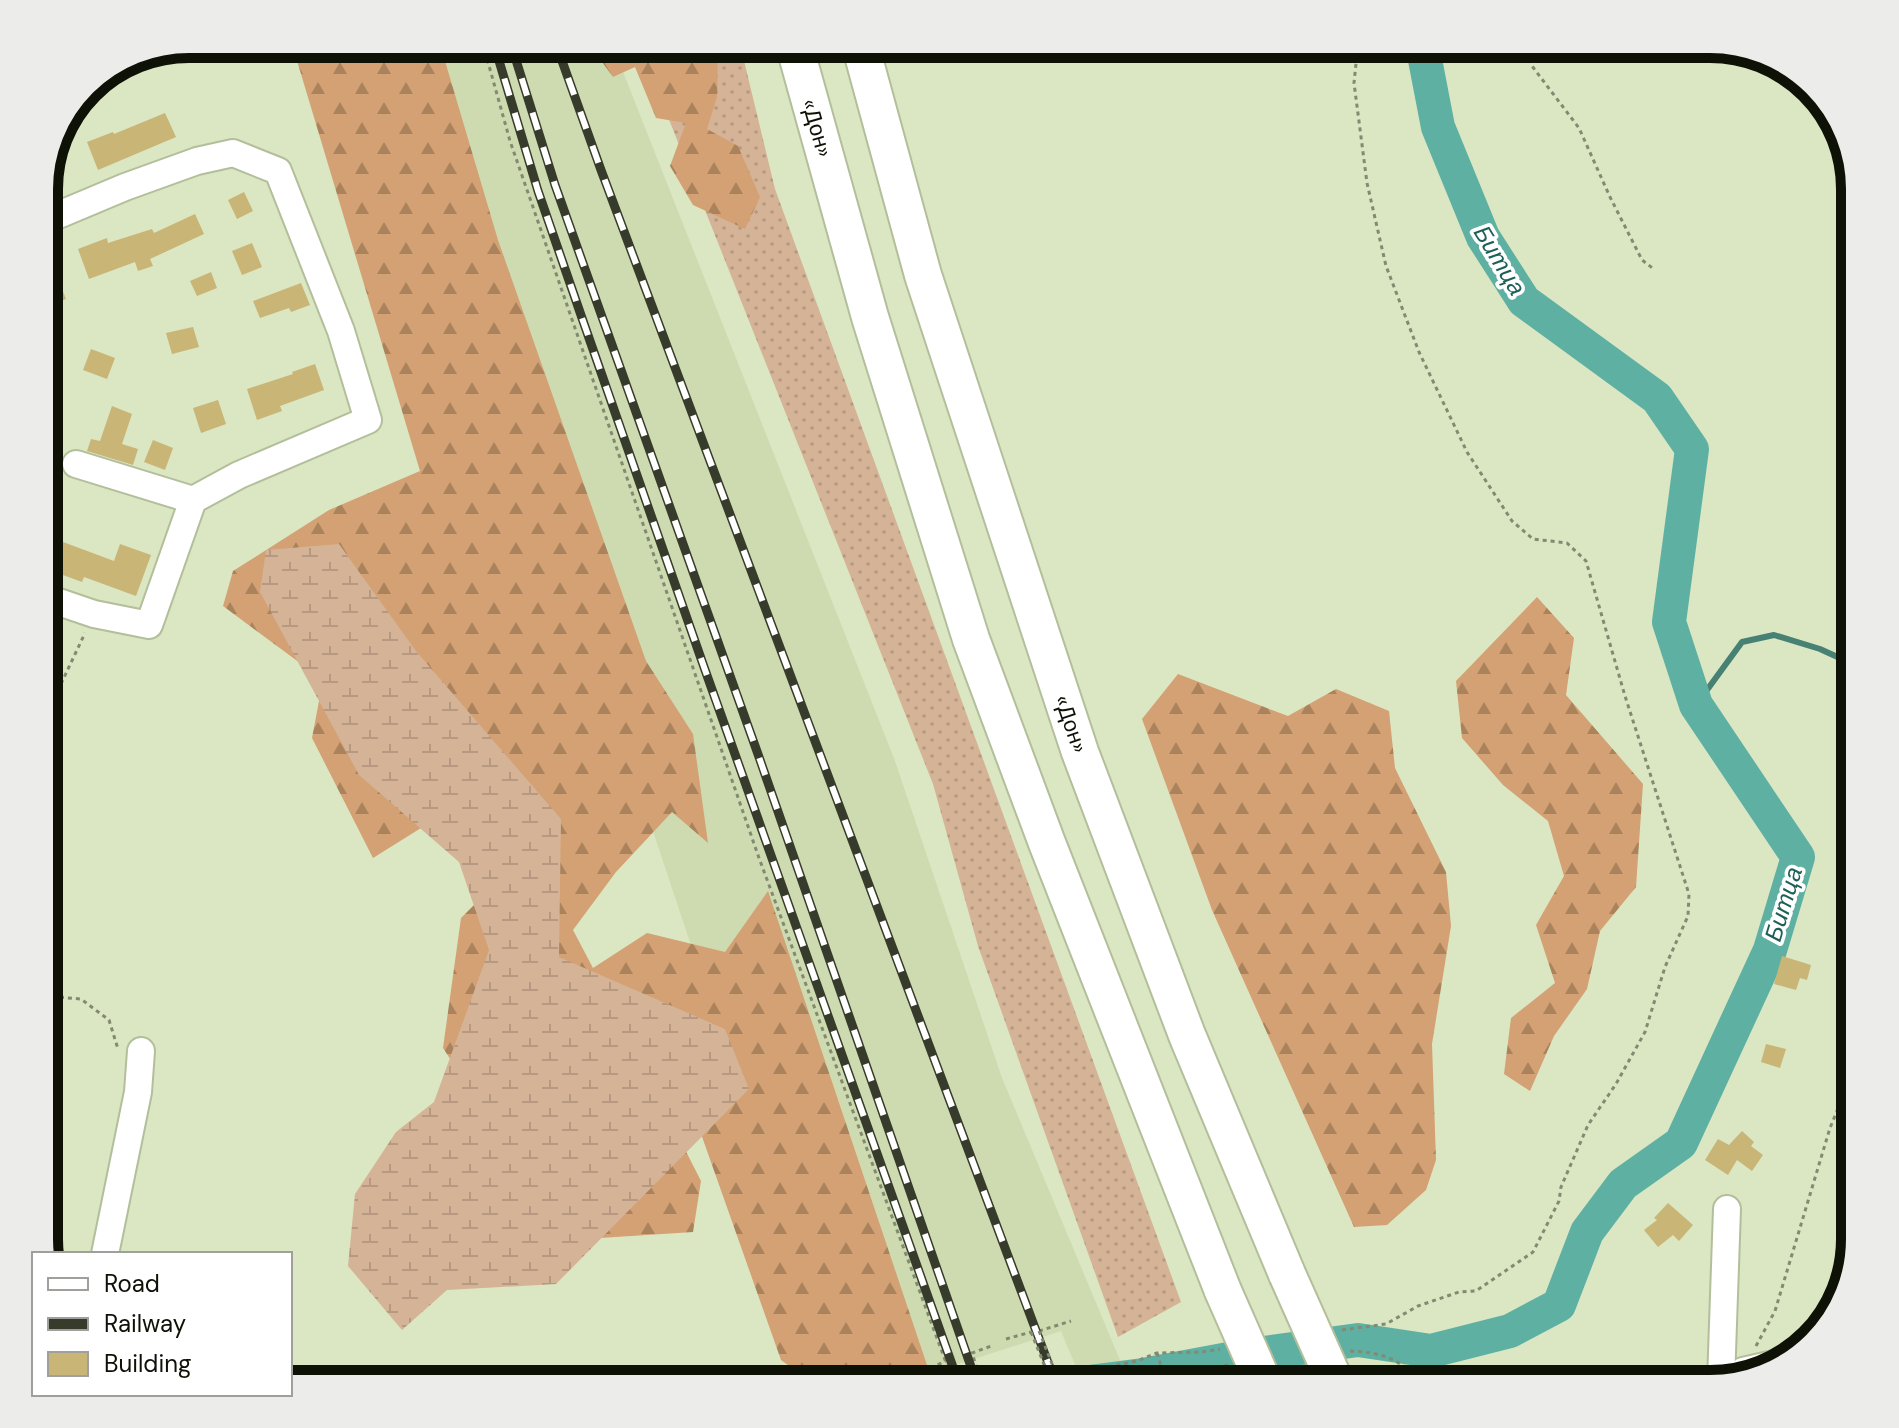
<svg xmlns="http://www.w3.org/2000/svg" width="1899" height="1428" font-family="'DM Sans',sans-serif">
<defs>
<pattern id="grass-dots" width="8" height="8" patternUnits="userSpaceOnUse" patternTransform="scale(2)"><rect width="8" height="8" fill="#d5b396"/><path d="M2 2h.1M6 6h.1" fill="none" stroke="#b69980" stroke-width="1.8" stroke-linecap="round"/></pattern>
<pattern id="forest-firs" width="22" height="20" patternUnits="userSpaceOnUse" patternTransform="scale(2)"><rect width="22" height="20" fill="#d3a173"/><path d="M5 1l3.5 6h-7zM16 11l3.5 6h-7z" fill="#aa825c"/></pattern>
<pattern id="wetland-marsh" width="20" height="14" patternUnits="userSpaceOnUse" patternTransform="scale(2)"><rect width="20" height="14" fill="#d5b396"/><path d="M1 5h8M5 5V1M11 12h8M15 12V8" fill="none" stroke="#b69980"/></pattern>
</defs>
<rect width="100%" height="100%" fill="#dbe6c3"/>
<polygon fill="#cedbb0" points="389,44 612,44 895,761 1002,1078 1130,1384 1083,1384 1061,1331 937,1371 940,1384 837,1384 451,224"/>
<polygon fill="url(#grass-dots)" points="639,44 740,44 775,189 1181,1302 1118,1337 978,946 933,784"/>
<g fill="url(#forest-firs)">
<polygon points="292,44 440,44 498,240 646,661 693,734 708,843 672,812 616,872 573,930 593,968 647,933 725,952 768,891 931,1377 921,1384 814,1384 781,1360 671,1049 671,1122 701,1181 693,1232 569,1240 443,1048 461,918 496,883 429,823 373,858 312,738 323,680 223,606 233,571 329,510 420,471"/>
<polygon points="595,44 716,44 718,53 717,97 707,129 738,146 760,197 745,229 693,205 670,166 686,123 656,118 635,67 613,77 597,55"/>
<polygon points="1537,597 1574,638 1566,695 1643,784 1636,887 1600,931 1587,989 1554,1036 1530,1091 1504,1074 1511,1018 1555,983 1536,925 1564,876 1548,821 1503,785 1462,738 1456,681"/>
<polygon points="1178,674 1288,716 1336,689 1389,711 1395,768 1446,872 1451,926 1432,1044 1436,1160 1426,1190 1387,1225 1354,1227 1212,910 1142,719"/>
</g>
<polygon fill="url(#wetland-marsh)" points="339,544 416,651 561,819 559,957 725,1029 749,1089 556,1284 447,1290 402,1330 348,1266 355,1194 396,1132 434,1102 489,950 459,862 359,775 260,592 266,550"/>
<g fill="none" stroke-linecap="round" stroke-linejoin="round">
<polyline stroke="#468173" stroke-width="6" points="1696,705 1742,642 1774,635 1820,649 1855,665"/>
<polyline stroke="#5eb1a2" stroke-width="34" points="1089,1382 1143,1375 1250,1355 1358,1340 1431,1351 1510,1331 1559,1305 1587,1232 1623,1184 1681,1143 1770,950 1798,857 1696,705 1669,622 1692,449 1657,398 1524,301 1483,237 1438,127 1422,44"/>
</g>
<g fill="#c9b576">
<polygon points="165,113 176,137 98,170 87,142 113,132 114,134"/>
<polygon points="244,192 253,211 237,219 228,200"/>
<polygon points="195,214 204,234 150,259 153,266 138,271 135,262 89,279 78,249 107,238 108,243 152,229 154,233"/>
<polygon points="252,243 262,267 242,275 232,251"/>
<polygon points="44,245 66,299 44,307"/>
<polygon points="211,272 217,288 197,296 190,281"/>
<polygon points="301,283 310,305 291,312 289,308 260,318 253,301"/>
<polygon points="193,327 199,347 172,354 166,333"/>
<polygon points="91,349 115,358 107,379 83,370"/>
<polygon points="315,364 324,390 280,406 282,411 257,420 247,389 293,374 292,372"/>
<polygon points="218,400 226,424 201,433 193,408"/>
<polygon points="112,406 132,414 122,444 138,449 133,465 87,451 91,439 100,441"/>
<polygon points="153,440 173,448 165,470 144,462"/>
<polygon points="63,542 114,561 120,544 151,555 136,596 84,577 82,582 52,571"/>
<polygon points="1782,956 1811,965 1807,980 1800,978 1796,990 1774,984"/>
<polygon points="1766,1044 1786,1049 1780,1068 1761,1062"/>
<polygon points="1742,1131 1754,1142 1751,1146 1763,1155 1752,1171 1737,1160 1728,1175 1705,1160 1718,1139 1729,1145"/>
<polygon points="1668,1203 1693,1225 1679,1241 1673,1235 1658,1247 1644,1230 1657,1220 1654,1218"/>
</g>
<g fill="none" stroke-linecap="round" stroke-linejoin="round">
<defs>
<g id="minor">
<polyline points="76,464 193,500"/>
<polyline points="44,597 94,614 149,625 193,500 239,475 368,420 341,331 278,171 233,153 197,161 125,187 44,221"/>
<polyline points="105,1254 138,1092 141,1051"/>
<polyline points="1736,1378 1743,1371 1783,1362"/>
<polyline points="1721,1381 1727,1209"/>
</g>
<g id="highway">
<polyline points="794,44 870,317 971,639 1047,843 1223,1291"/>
<polyline points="860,44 923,275 1080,752 1187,1035 1287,1274"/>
</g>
</defs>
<use href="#minor" stroke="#b3be9b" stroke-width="30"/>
<use href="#highway" stroke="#b3be9b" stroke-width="40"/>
<g stroke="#828a71" stroke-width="3" stroke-dasharray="4 4" stroke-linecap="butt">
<polyline points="483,44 510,141 759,858 954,1384"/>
<polyline points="1524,44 1532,66 1579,128 1610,197 1642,260 1655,270"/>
<polyline points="44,720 85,633"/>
<polyline points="44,996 81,999 109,1020 118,1049"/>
<polyline points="1342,1330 1386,1324 1418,1306 1459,1292 1476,1291 1533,1252 1559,1201 1561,1187 1588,1125 1616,1084 1645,1032 1665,967 1688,916 1689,894 1625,696 1586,561 1567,543 1533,539 1512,521 1467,452 1419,352 1386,266 1367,183 1354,83 1358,44"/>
<polyline points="1039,1331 1071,1321"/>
<polyline points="1006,1339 1031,1332"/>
<polyline points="1756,1346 1775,1311 1830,1128 1855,1067"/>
<path d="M1350 1351C1380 1352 1403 1359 1421 1384"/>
<polyline points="1157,1353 1167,1384"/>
<polyline points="923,1371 946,1361"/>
<polyline points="1085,1372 1137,1361 1157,1353 1202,1352 1220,1349"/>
<polyline points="982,1384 972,1353 994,1345"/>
<polyline points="999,1384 1009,1378 1046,1382"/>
<polyline points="1130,1384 1195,1374 1228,1365"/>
<polyline points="1628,1384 1682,1367 1696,1368 1698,1372"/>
</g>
<use href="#minor" stroke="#fff" stroke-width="26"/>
<use href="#highway" stroke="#fff" stroke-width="36"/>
<defs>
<g id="rail">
<polyline points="494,44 538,191 582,318 704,667 959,1384"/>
<polyline points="511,44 555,185 759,757 977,1384"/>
<polyline points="556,44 601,170 1056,1384"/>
</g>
</defs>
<use href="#rail" stroke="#373b2b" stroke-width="9"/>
<use href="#rail" stroke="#fff" stroke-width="6" stroke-dasharray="18" stroke-linecap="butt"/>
<defs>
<g id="highway-bridge">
<polyline points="1287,1274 1336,1384"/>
<polyline points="1223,1291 1264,1384"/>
</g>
</defs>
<use href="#highway-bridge" stroke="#b3be9b" stroke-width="40" stroke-linecap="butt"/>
<g stroke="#828a71" stroke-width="3" stroke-dasharray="4 4" stroke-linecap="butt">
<polyline points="1039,1331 1060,1384"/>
<polyline points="1031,1332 1052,1384"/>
</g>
<use href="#highway-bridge" stroke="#fff" stroke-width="36"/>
</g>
<g text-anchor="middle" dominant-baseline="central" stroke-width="7" stroke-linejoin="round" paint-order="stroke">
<g font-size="22" fill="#0e1105" stroke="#fff">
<text transform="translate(817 128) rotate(74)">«Дон»</text>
<text transform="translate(1071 724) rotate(71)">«Дон»</text>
</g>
<g font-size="24" font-style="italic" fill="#1d6156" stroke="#fff">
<text transform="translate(1500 260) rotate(59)">Битца</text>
<text transform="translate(1783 904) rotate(-73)">Битца</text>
</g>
</g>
<path d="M0 0H1899V1428H0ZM189 58H1710A131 131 0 0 1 1841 189V1239A131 131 0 0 1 1710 1370H189A131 131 0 0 1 58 1239V189A131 131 0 0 1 189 58Z" fill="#ececeb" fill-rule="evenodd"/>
<path fill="none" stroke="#0e1105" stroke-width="10" d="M189 58H1710A131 131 0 0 1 1841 189V1239A131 131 0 0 1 1710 1370H189A131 131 0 0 1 58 1239V189A131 131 0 0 1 189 58Z"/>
<rect x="32" y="1252" width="260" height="144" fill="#ffffff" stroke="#9fa09b" stroke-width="2"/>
<rect x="48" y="1278" width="40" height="12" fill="#ffffff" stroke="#9fa09b" stroke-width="2"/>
<text x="104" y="1292" font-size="24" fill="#0e1105">Road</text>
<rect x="48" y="1318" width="40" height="12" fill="#373b2b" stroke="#9fa09b" stroke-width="2"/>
<text x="104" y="1332" font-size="24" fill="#0e1105">Railway</text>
<rect x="48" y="1352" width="40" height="24" fill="#c9b576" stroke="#9fa09b" stroke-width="2"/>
<text x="104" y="1372" font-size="24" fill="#0e1105">Building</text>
</svg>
